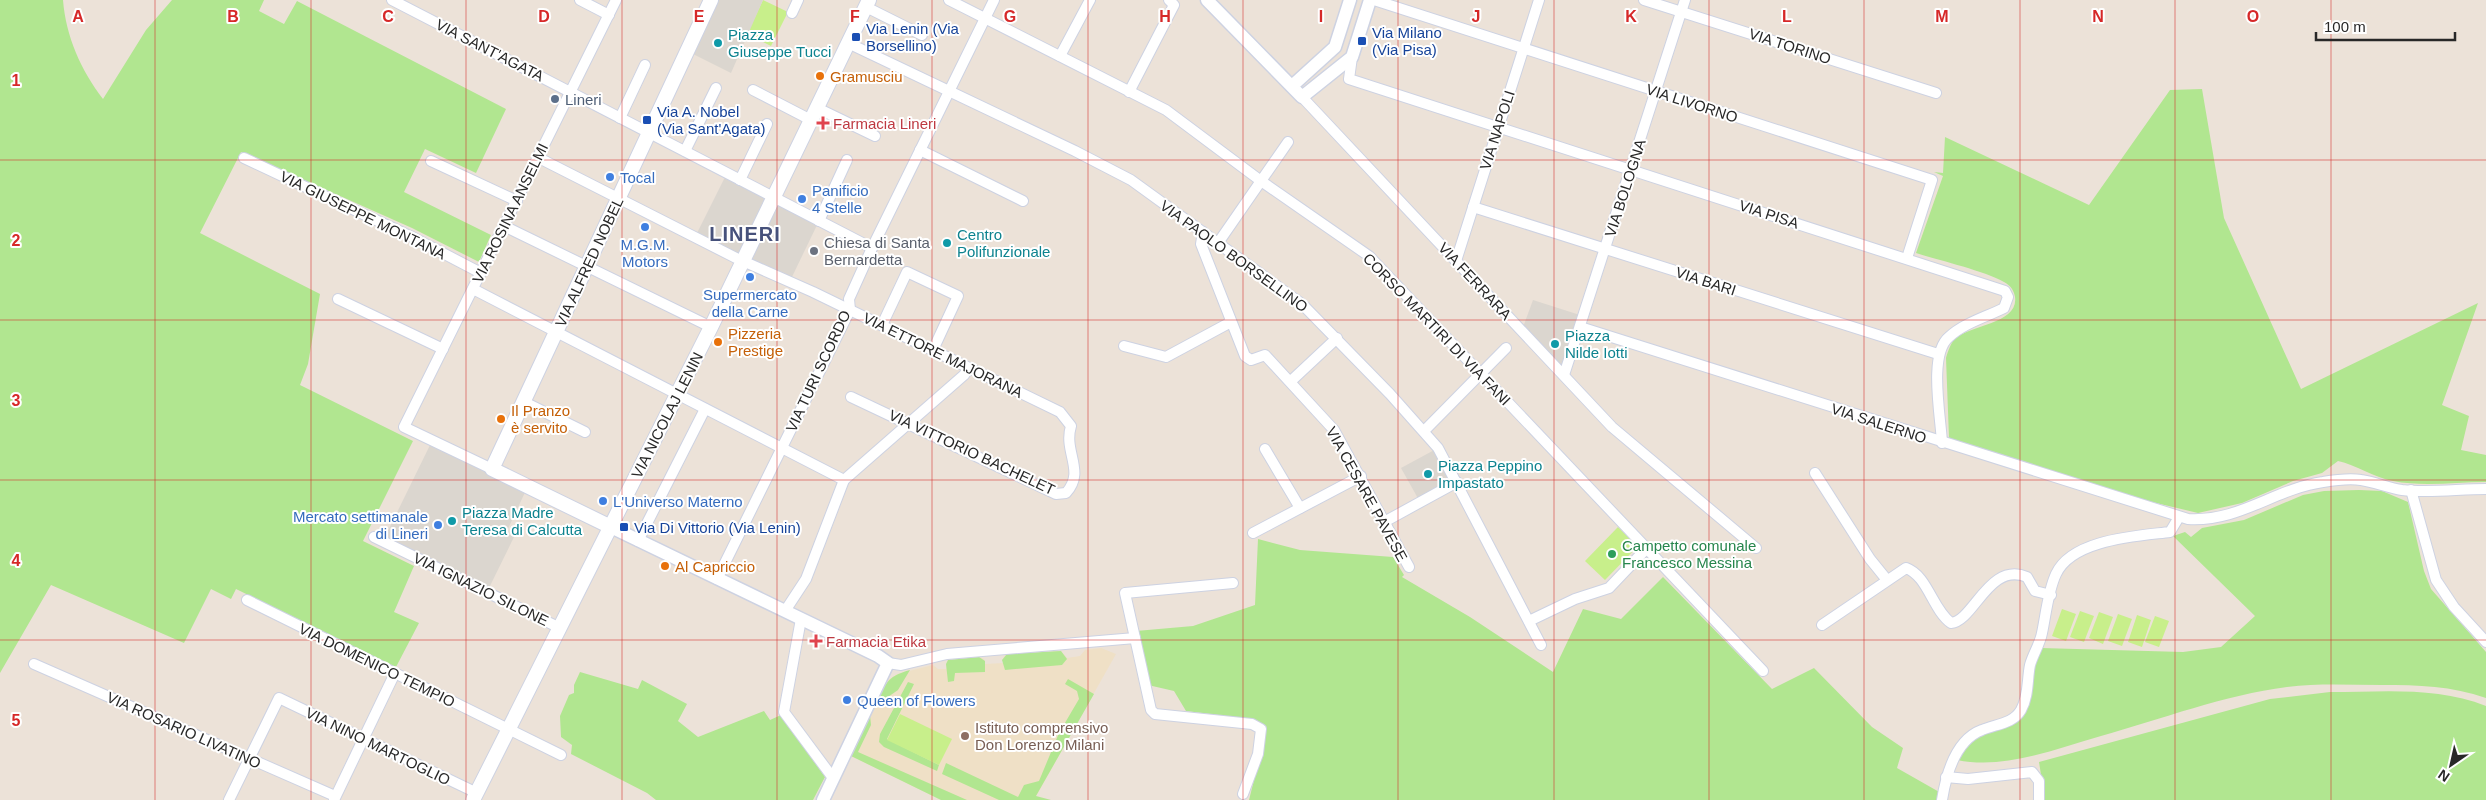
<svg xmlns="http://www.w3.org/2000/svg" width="2486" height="800" font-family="Helvetica,sans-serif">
<rect width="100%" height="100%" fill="#ece2d8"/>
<polygon fill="#efe0c6" points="1101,648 1116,654 1034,800 941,800 851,756 888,680 897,674 933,665 938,669 946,669 948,660 979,657 984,659 985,664 1003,663 1003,658 1007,654 1061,651 1067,658 1080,656 1085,650"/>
<g fill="#b1e690">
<path d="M0 0H63C66 37 81 70 103 99L146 30 172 0H264L259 11 284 24 297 1 506 109 476 173 425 149 404 192 491 235 479 262 412 228 241 152 200 233 320 294 308 364 300 385 413 441 363 541 414 566 394 612 419 623 396 667 236 589 231 599 211 589 184 643 51 585 0 673Z"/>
<path d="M2202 89 2224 218 2301 389 2478 303 2442 405 2469 416 2461 450 2486 455V482C2456 482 2423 487 2393 481 2373 477 2356 465 2338 461L2322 473 2293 481 2242 503 2198 513 2152 502 1949 438 1946 358C1948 351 1951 342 1956 338 1972 325 2019 323 2015 297 2014 290 2010 285 2004 282 1982 270 1941 261 1916 253L1943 176 1934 172 1943 173 1945 137 2089 205 2170 90Z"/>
<path d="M2359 490 2382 491 2408 502 2424 571 2431 589 2486 652V698C2452 686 2418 685 2382 685 2350 685 2318 683 2287 687 2224 695 2162 719 2101 736 2055 749 2005 770 1957 760L1977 735 2013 722 2041 648 2183 652 2221 647 2255 616 2173 536 2185 532 2191 537 2202 528 2244 520 2303 495 2324 491Z"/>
<polygon points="1258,539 1300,550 1393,557 1404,575 1402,577 1470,617 1553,672 1583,609 1621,619 1663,577 1772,689 1814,668 1872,727 1903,748 1897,768 1941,793 1938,800 1249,800 1265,736 1251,719 1186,711 1174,691 1148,685 1136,631 1193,626 1255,605"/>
<polygon points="1061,651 1067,659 1062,665 1005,670 1002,660 1007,654"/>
<polygon points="979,657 985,661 985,672 955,673 954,681 948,682 946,664 948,660"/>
<path d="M910 670 898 690 875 706C886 684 885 677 910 670Z"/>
<polygon points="580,672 638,689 642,680 687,704 678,721 698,737 764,711 770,720 781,715 825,777 813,800 656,800 647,793 571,754 572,745 561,737 560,716 569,695 574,693 574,685"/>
<polygon points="1068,679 1094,694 1036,796 1051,800 999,800 942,774 946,763 1018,797 1024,785 1039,781 1059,733 1079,699 1077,691 1065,684"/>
<polygon points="908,682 914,684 887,739 939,765 937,771 884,747 879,742 880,734"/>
<path d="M2330 692C2381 692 2437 686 2486 706V800H2045L2039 762 2270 699Z"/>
<polygon points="870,715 871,725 858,752 967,800 941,800 851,756"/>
</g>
<g fill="#c8ef8b">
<polygon points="763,0 788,12 771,46 747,34"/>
<polygon points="1618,527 1638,546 1605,580 1585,561"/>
<polygon points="2062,609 2076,614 2066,641 2052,636"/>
<polygon points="2080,611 2094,616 2084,642 2070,637"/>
<polygon points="2099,612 2113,617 2103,644 2089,638"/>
<polygon points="2118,614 2132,619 2122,646 2108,641"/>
<polygon points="2137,615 2151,620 2142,647 2128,642"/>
<polygon points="2155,616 2169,621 2159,647 2145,642"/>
<polygon points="900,714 952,739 939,765 887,740"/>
</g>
<g fill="#dbd6cf">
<polygon points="711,0 763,0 731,73 687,51"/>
<polygon points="727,173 819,221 790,281 695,237"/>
<polygon points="1533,300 1583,316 1564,375 1522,330"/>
<polygon points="432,441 528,486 506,533 514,537 487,592 383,541"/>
<polygon points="1438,448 1457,482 1420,502 1401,468"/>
</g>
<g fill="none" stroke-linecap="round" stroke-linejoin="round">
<defs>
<g id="minor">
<polyline points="392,0 872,248"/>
<polyline points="580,0 609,15"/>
<polyline points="949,0 1166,110 1261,181 1369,256 1763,671"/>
<polyline points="1374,0 1932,180 1907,258"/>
<polyline points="1644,0 1936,93"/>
<polyline points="866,7 922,35"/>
<polyline points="792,13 798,0"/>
<polyline points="848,43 1075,151 1131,180 1302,304 1390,394 1438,448 1541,645"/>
<polyline points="1060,56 1090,0"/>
<path d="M1352 57 1349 79 2005 291 2008 297 2004 308C1986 317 1964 323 1949 337 1928 354 1941 418 1942 443"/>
<polyline points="753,90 811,120"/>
<polyline points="1129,92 1174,5 1169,0"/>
<polyline points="1302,97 1612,427 1756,548"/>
<polyline points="817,108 875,136"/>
<polyline points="620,118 645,65"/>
<polyline points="920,150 1023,201"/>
<polyline points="685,151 716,88"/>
<path d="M537 157 736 258 813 292 1060 412 1071 426C1063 452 1086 471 1066 493L1056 494 851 397"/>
<polyline points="244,158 414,238 481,273"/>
<polyline points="431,161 517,201"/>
<polyline points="740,180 767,124"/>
<polyline points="1473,207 1938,354"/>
<polyline points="819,221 847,160"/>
<polyline points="504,226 711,327"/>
<polyline points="1203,232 1201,244 1245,356 1251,360 1265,355 1334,430 1409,567"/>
<polyline points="1218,243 1288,142"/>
<polyline points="1456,261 1539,0"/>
<polyline points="473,289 844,480"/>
<polyline points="338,299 443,349"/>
<polyline points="882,325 907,272 958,296 933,350"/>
<path d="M1580 327 2188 519C2240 522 2274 489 2323 482 2335 480 2349 478 2361 480 2375 482 2388 488 2402 490 2429 493 2459 489 2486 489"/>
<polyline points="1124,346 1166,357 1231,322"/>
<polyline points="1564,375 1685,0"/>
<polyline points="1291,381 1337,338"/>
<polyline points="524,402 585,432"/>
<polyline points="1424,431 1506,348"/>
<polyline points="1265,449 1300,508"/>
<polyline points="492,469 404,427 616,0"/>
<polyline points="1815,473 1870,559 1887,580"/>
<polyline points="2411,490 2436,580 2454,607 2486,642"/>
<polyline points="1384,522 1457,482"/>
<polyline points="1253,533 1361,476"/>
<polyline points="374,537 560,628"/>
<polyline points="638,541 705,409"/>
<polyline points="717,579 850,310 849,299 872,248 994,0"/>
<polyline points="247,600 561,755"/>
<polyline points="785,611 806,579 844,480 964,375 969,368"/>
<polyline points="801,619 784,712 833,778"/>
<polyline points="1529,621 1575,599 1609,588 1646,549"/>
<path d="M1822 625 1906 568C1928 576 1932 609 1951 623 1974 621 1989 561 2027 577L2035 591 2051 595"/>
<polyline points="1135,638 1125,593 1233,583"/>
<polyline points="888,663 901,665 947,654 1135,638 1151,710 1155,714 1252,724 1261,729 1258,754 1243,794"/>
<polyline points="34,664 335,796"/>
<polyline points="1946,777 1968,779 2032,772 2039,781 2039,800"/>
<polyline points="229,800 279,698 477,793"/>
<polyline points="334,800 395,673"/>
<path d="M1942 800C1946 775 1955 740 1982 730 1996 724 2013 724 2021 710 2029 696 2027 679 2030 665 2033 654 2040 644 2042 633 2046 614 2048 591 2056 574 2072 539 2138 536 2170 532L2179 517"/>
</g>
<g id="tertiary">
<polyline points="1207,0 1302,97 1352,57 1370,0"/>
<polyline points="1292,86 1335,47 1350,0"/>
<polyline points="611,527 878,656 888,663 823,800"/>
</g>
<g id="secondary">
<polyline points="611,527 492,469 711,0"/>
<polyline points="473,800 711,327 869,0"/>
</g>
</defs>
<use href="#minor" stroke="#cdd2e2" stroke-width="12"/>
<use href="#tertiary" stroke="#cdd2e2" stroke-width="15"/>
<use href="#secondary" stroke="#cdd2e2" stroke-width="16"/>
<use href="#minor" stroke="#fff" stroke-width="10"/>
<use href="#tertiary" stroke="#fff" stroke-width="12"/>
<use href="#secondary" stroke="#fff" stroke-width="14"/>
</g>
<path fill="none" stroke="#d62828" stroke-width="1" stroke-opacity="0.55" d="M155 0V800M311 0V800M466 0V800M622 0V800M777 0V800M932 0V800M1088 0V800M1243 0V800M1398 0V800M1554 0V800M1709 0V800M1864 0V800M2020 0V800M2175 0V800M2331 0V800M0 160H2486M0 320H2486M0 480H2486M0 640H2486"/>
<g fill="#1a4fb4" stroke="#fff" stroke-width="2">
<rect x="851" y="32" width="10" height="10" rx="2.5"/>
<rect x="1357" y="36" width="10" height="10" rx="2.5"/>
<rect x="642" y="115" width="10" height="10" rx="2.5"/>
<rect x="619" y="522" width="10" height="10" rx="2.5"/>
</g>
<g fill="#0f9aa8" stroke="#fff" stroke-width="2">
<circle cx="718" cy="43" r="5"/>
<circle cx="947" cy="243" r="5"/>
<circle cx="1555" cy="344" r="5"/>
<circle cx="1428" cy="474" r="5"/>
<circle cx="452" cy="521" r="5"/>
</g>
<g fill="#e8710a" stroke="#fff" stroke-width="2">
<circle cx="820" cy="76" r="5"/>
<circle cx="718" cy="342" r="5"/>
<circle cx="501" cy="419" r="5"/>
<circle cx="665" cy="566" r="5"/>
</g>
<circle fill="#5c6f8a" stroke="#fff" stroke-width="2" cx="555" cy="99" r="5"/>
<g fill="#e0444e" stroke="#fff" stroke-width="2">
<path d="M820.5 115.5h5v5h5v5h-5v5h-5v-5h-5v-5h5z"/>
<path d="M813.5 633.5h5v5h5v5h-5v5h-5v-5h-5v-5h5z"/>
</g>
<g fill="#3f7fe0" stroke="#fff" stroke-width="2">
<circle cx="610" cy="177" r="5"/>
<circle cx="802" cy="199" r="5"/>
<circle cx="645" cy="227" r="5"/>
<circle cx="750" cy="277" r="5"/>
<circle cx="603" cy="501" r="5"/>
<circle cx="438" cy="525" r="5"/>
<circle cx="847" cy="700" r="5"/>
</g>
<circle fill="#6b7280" stroke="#fff" stroke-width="2" cx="814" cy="251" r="5"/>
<circle fill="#2e9e5b" stroke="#fff" stroke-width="2" cx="1612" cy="554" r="5"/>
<circle fill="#8d6e63" stroke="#fff" stroke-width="2" cx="965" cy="736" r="5"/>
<g text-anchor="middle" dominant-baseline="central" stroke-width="4" stroke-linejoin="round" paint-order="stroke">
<g font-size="15" fill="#164399" stroke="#fff" text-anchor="start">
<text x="866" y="28">Via Lenin (Via<tspan x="866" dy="17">Borsellino)</tspan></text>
<text x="1372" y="32">Via Milano<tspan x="1372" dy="17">(Via Pisa)</tspan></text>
<text x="657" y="111">Via A. Nobel<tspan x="657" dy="17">(Via Sant'Agata)</tspan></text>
<text x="634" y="527">Via Di Vittorio (Via Lenin)</text>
</g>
<g font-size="15" fill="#0d838f" stroke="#fff" text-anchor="start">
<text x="728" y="34">Piazza<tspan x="728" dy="17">Giuseppe Tucci</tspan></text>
<text x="957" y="234">Centro<tspan x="957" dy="17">Polifunzionale</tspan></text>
<text x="1565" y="335">Piazza<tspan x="1565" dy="17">Nilde Iotti</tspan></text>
<text x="1438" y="465">Piazza Peppino<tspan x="1438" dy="17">Impastato</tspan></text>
<text x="462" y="512">Piazza Madre<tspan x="462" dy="17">Teresa di Calcutta</tspan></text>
</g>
<g font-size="15" fill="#282828" stroke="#fff">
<text transform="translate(1790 46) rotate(18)">VIA TORINO</text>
<text transform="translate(490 50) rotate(27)">VIA SANT'AGATA</text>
<text transform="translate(1692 103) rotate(18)">VIA LIVORNO</text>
<text transform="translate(1497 130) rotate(-72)">VIA NAPOLI</text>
<text transform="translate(1625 188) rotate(-72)">VIA BOLOGNA</text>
<text transform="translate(510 213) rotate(-64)">VIA ROSINA ANSELMI</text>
<text transform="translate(1769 214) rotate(18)">VIA PISA</text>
<text transform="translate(363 215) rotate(26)">VIA GIUSEPPE MONTANA</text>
<text transform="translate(1234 256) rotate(36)">VIA PAOLO BORSELLINO</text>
<text transform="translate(589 262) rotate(-65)">VIA ALFRED NOBEL</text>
<text transform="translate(1475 281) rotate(47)">VIA FERRARA</text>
<text transform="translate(1706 281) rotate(18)">VIA BARI</text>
<text transform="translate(1437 329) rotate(46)">CORSO MARTIRI DI VIA FANI</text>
<text transform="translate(943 355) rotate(26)">VIA ETTORE MAJORANA</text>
<text transform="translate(818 371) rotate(-65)">VIA TURI SCORDO</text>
<text transform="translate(667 415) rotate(-63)">VIA NICOLAJ LENIN</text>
<text transform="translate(1879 423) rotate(18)">VIA SALERNO</text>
<text transform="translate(972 452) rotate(25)">VIA VITTORIO BACHELET</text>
<text transform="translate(1367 494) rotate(61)">VIA CESARE PAVESE</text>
<text transform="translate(481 589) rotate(26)">VIA IGNAZIO SILONE</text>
<text transform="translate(377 665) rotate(26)">VIA DOMENICO TEMPIO</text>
<text transform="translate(184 730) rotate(24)">VIA ROSARIO LIVATINO</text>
<text transform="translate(378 746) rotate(26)">VIA NINO MARTOGLIO</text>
</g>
<g font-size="15" fill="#c56008" stroke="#fff" text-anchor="start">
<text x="830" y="76">Gramusciu</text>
<text x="728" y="333">Pizzeria<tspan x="728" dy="17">Prestige</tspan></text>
<text x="511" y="410">Il Pranzo<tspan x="511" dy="17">è servito</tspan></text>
<text x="675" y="566">Al Capriccio</text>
</g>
<g font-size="15" fill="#4e5e75" stroke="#fff" text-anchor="start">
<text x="565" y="99">Lineri</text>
</g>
<g font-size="15" fill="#be3a42" stroke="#fff" text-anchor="start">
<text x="833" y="123">Farmacia Lineri</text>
<text x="826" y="641">Farmacia Etika</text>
</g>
<g font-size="15" fill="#366cbe" stroke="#fff" text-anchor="start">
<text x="620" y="177">Tocal</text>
<text x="812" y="190">Panificio<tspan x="812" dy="17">4 Stelle</tspan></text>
<text x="645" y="244" text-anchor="middle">M.G.M.<tspan x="645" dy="17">Motors</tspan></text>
<text x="750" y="294" text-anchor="middle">Supermercato<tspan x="750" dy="17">della Carne</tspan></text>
<text x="613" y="501">L'Universo Materno</text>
<text x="428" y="516" text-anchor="end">Mercato settimanale<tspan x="428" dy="17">di Lineri</tspan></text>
<text x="857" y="700">Queen of Flowers</text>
</g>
<g font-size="15" fill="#5b616d" stroke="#fff" text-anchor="start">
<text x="824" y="242">Chiesa di Santa<tspan x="824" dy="17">Bernardetta</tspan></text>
</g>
<g font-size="15" fill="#27864d" stroke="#fff" text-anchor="start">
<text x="1622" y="545">Campetto comunale<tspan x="1622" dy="17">Francesco Messina</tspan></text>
</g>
<g font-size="15" fill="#785e54" stroke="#fff" text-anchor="start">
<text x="975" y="727">Istituto comprensivo<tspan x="975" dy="17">Don Lorenzo Milani</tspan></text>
</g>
<g font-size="20" font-weight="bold" letter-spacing="1" fill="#46517b" stroke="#fff">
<text x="745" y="234">LINERI</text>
</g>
</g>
<g font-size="16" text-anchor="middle" font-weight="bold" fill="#d62828" stroke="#fff" stroke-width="4" stroke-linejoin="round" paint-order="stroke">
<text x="78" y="22">A</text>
<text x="233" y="22">B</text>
<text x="388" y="22">C</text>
<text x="544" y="22">D</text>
<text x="699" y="22">E</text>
<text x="855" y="22">F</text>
<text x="1010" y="22">G</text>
<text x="1165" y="22">H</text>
<text x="1321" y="22">I</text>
<text x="1476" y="22">J</text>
<text x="1631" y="22">K</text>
<text x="1787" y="22">L</text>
<text x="1942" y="22">M</text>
<text x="2098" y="22">N</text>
<text x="2253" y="22">O</text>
<text x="16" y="86">1</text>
<text x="16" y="246">2</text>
<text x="16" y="406">3</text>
<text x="16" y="566">4</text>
<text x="16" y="726">5</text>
</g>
<g transform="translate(2451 765) rotate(214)" stroke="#ffffff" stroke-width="4" paint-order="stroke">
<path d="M0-4L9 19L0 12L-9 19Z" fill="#282828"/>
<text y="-8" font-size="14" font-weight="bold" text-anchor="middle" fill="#282828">N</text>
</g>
<path d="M2316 32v8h139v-8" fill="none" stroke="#282828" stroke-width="2.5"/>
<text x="2324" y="32" font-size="15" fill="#282828" stroke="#ffffff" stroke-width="4" paint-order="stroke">100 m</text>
</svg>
